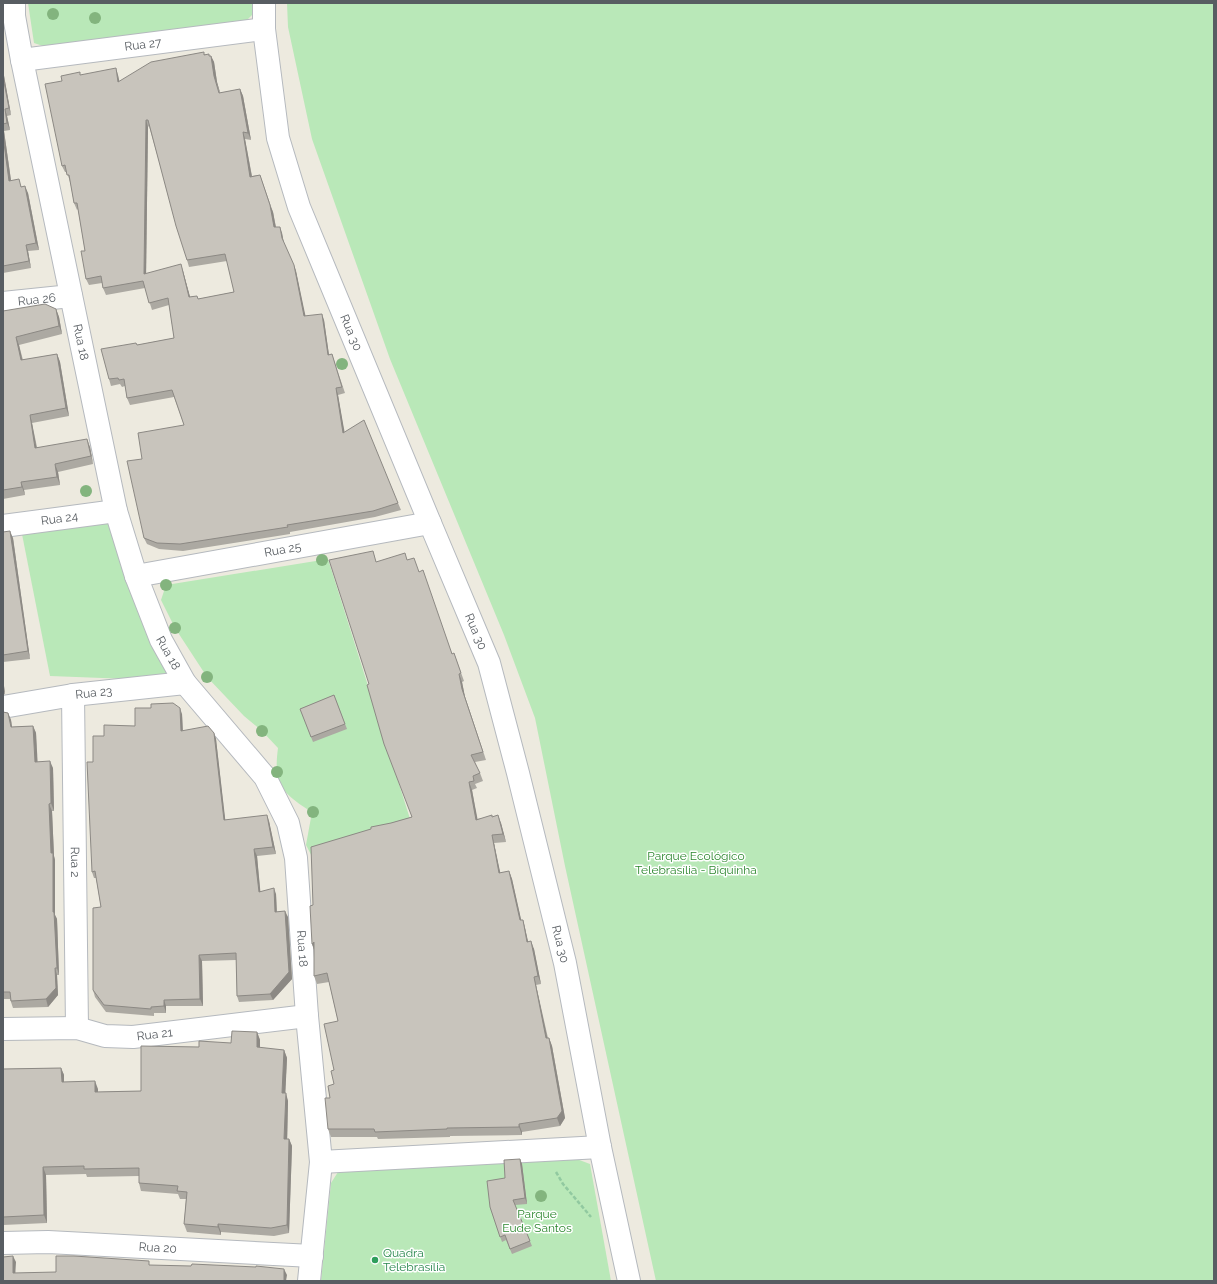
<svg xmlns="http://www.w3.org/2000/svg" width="1217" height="1284" font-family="Raleway,sans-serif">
<rect width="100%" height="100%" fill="#edeadf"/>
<g fill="#b9e8b8">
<polygon points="28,3 253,3 253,14 247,20 46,47 34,43"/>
<polygon points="287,3 1214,3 1214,1281 656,1281 565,866 535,718 504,635 390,359 312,139 288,27"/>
<polygon points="110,512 171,679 155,680 50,676 20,524"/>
<path d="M328 559 411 822 322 876 306 845 312 812C282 793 273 785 278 748L262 731 244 716 207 677 175 628 161 600 166 585Z"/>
<polygon points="574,1158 590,1164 611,1281 321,1281 331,1183 338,1172"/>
</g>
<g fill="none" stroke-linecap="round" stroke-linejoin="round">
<defs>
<g id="minor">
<path id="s1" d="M14 3V16L22 60 116 511 136 576 161 640 185 683 265 777 288 823 296 858 307 1016 321 1162 309 1281"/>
<path id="s2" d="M264 3V29L278 138 299 207 430 523 489 663 518 773 565 963 600 1147 629 1281"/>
<path id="s3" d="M22 60 264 29"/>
<path id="s4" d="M3 303 71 296"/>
<path id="s5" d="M3 526 116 511"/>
<path id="s6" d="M136 576 430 523"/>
<path id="s7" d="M73 695 77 1028"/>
<path id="s8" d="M3 707 73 695 185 683"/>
<path id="s9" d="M3 1029 77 1028 105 1036 133 1037 307 1016"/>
<polyline points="321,1162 600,1147"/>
<path id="s10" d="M3 1243 48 1242 312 1256"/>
</g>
</defs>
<use href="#minor" stroke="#b5b9be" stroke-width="24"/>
<polyline stroke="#91c9a0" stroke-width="2.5" stroke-dasharray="4 2" stroke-linecap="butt" points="556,1172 563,1184 591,1217"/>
<use href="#minor" stroke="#fff" stroke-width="22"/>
</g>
<g fill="#83b47e">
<circle cx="53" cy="14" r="6"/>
<circle cx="95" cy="18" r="6"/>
<circle cx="342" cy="364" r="6"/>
<circle cx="86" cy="491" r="6"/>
<circle cx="322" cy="560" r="6"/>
<circle cx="166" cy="585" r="6"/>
<circle cx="175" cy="628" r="6"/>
<circle cx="207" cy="677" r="6"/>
<circle cx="262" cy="731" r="6"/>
<circle cx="277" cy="772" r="6"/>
<circle cx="313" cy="812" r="6"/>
<circle cx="541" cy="1196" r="6"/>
</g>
<g fill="#aca9a2" fill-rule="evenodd">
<path d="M204 54 210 56H211L214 62 217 82 220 93 240 89 243 96 251 140 245 139 252 176 260 175 273 212 276 227 282 233 284 243 296 271 305 316 324 320 329 355 332 354 345 393 338 395 344 432 398 503 401 510 375 517 290 532V534L183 551 159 549 147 544 144 538 142 459 184 425 174 397 130 405 127 398 125 386 122 387 120 384 111 386 109 379 137 345 174 338 169 305 152 310 145 288 106 295 103 288 102 283 89 285 86 279 85 251 78 209 77 210 74 203 70 181V182L67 172H65L62 166V81L80 72V75H118L119 82ZM149 126 187 260 189 267 227 261 234 292 198 299 190 297 183 271 146 274 148 127Z"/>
<polygon points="3,70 11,115 7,116 10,130 4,131 11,180 22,187 28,193 39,250 28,251 31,268 3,273"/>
<polygon points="56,309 59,317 62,334 19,345 23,360 57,354 60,362 69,416 32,423 37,447 90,447 93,464 58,472 60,485 24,490 25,495 3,499 3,311"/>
<polygon points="3,532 13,538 30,659 3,662"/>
<polygon points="373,551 376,562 408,560 419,572 452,654 454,653 464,681 462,682 465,697 486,760 475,762 480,773 483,781 475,784 477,788 472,790 477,819 492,817 501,823 506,842 494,843 500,873 509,871 512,879 521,920 523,920 525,928 528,942 534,949 541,984 536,985 548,1038 549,1038 552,1046 565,1118 560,1126 522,1132 522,1135 450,1136 450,1137 378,1139 377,1137 331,1137 328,1129 330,1098 334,1084 338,1021 329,982 317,984 314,976 314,950 312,944 313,905 391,823 412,817 369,684"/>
<polygon points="3,678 5,694 3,695"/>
<polygon points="334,695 347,729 313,742 300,709"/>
<polygon points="3,712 8,713 11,720 12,727 33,726 36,733 37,762 53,768 54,811 52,811 54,856 55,860 55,915 57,919 59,975 57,975 58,995 48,1007 13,1008 10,999 3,999"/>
<polygon points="182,714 183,731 214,733 216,739 225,820 269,821 276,854 257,856 260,891 276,894 277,912 288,917 292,979 273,1000 239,1002 237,996 236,960 202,961 203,1006 166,1006 166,1013 154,1013 154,1016 106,1012 95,997 93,990 101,907 96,878 94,878 92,872 93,762 104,736 135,726"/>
<polygon points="257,1032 260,1040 260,1048 284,1050 287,1058 285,1093 288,1101 287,1139 289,1139 292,1146 289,1233 274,1236 221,1232 221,1235 187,1232 184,1224 186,1199 180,1199 178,1194 141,1191 139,1183 139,1176 87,1177 86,1174 46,1175 47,1223 3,1225 3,1069 61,1068 64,1075 64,1082 98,1089 98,1092 141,1091 199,1047 231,1043"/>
<polygon points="520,1159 522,1164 527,1204 515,1205 532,1246 512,1254 506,1240 502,1242 490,1207 505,1178"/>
</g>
<g fill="#8c8984">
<polygon points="211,56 214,62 217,82 222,99 214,76"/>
<polygon points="116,68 118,75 121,89 118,82"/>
<polygon points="3,70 11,115 9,108 3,77"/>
<polygon points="240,89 243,96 251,140 248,133"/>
<polygon points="5,109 7,116 10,130 7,123"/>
<polygon points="146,120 148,127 146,281 144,274"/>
<polygon points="3,129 4,131 12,188 9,181 3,136"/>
<polygon points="243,132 245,139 253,183 250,177"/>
<polygon points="25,186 28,193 39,250 36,243"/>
<polygon points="270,205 273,212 277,234 274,227"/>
<polygon points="280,227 282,233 284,245 282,238"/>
<polygon points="26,245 28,251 31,268 29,261"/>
<polygon points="181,264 183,271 192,304 189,297"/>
<polygon points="294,265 296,271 307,323 304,316"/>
<polygon points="56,309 59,317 62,334 59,326"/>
<polygon points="322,314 324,320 330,362 328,355"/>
<polygon points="16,337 19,345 24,368 21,360"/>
<polygon points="57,354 60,362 69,416 66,408"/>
<polygon points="336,388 338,395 346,440 343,433"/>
<polygon points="30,415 32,423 38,456 35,448"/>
<polygon points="87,439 90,447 93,464 91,456"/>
<polygon points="55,464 58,472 60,485 57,477"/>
<polygon points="21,482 24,490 25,495 22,487"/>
<polygon points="10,531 13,538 30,659 28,651"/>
<polygon points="459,674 462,682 465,697 486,760 462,689"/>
<polygon points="3,678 5,694 3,689"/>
<polygon points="180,708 182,714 183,738 181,731"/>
<polygon points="8,713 11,720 13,734 11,727"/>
<polygon points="33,726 36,733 38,769 35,762"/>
<polygon points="214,733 216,739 226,826 224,820"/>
<polygon points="50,761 53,768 54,811 51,803"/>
<polygon points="469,782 472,790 479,827 476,820"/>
<polygon points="49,804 52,811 54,856 55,860 55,915 57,919 59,975 57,968 53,912"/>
<polygon points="267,815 269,821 276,854 273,847"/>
<polygon points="498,815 501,823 506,842 503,834"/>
<polygon points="492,835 494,843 502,881 499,873"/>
<polygon points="254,849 257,856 261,898 259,892"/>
<polygon points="509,871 512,879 523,928 520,920"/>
<polygon points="274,888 276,894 277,919 275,912"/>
<polygon points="285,911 288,917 292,979 273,1000 270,994"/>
<polygon points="523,920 525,928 530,950 527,942"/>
<polygon points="531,941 534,949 541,984 538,976"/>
<polygon points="314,942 315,952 312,944"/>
<polygon points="199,955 202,961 203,1006 200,999"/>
<polygon points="55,968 57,975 58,995 48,1007 46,999"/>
<polygon points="534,977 536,985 549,1046 546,1038"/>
<polygon points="164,1000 166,1006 166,1013 164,1006"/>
<polygon points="257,1032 260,1040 260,1055 257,1047"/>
<polygon points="549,1038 552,1046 565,1118 560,1126 557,1118"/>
<polygon points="284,1050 287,1058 285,1101 282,1093"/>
<polygon points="61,1068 64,1075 64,1090 62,1082"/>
<polygon points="95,1081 98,1089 98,1100 95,1092"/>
<polygon points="286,1093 288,1101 287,1147 284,1139"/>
<polygon points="519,1124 522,1132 522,1135 519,1127"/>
<polygon points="289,1139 292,1146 289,1233 287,1225"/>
<polygon points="520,1159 522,1164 527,1204 525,1198"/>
<polygon points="43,1167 46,1175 47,1223 44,1215"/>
<polygon points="218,1224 221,1232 221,1235 218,1227"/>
<polygon points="13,1256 16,1262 15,1279 13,1273"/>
<polygon points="284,1269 287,1275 286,1281 284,1281"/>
</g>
<g fill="#c8c4bc" stroke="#8c8984" fill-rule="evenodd">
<path d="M204 52V55L209 54V56H211L214 76 219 93 240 89 248 133 243 132 250 177 260 175 270 205 274 227H280L282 238 294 265 304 316 322 314 328 355 332 354 342 387 336 388 343 433 364 420 398 503 373 511 287 525 288 527 180 544 157 543 144 538 127 461 142 459 138 433 184 425 172 390 127 398 124 379 119 380 118 378 109 379 101 349 136 343 137 345 174 338 168 298 149 303 143 281 103 288 101 276 86 279 81 251H85L77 203H74L69 175H67L65 165 62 166 45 84 62 81 61 76 80 72V75L116 68 118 82 151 62ZM146 120H148L176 226 187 260 225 254 234 292 198 299 197 296 189 297 181 264 144 274Z"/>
<polygon points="3,77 9,108 5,109 7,123 3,124"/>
<polygon points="3,136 9,181 19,179 21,187 25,186 36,243 26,245 29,261 3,266"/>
<polygon points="45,304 56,309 59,326 16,337 21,360 57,354 66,408 30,415 35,448 87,439 91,456 55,464 57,477 21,482 22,487 3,490 3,311"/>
<polygon points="10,531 28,651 3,655 3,532"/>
<polygon points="373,551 376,562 405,553 407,560 414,558 419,572 423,570 452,654 454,653 461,673 459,674 462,689 483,752 471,755 480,773 473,776 474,781 469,782 476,820 492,815 492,817 498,815 503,834 492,835 499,873 509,871 520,920 523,920 527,942 531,941 538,976 534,977 546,1038 549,1038 562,1111 557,1118 519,1124 519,1127 447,1128 447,1129 375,1132 374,1129 328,1129 325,1098 330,1098 328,1086 334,1084 331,1071 334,1070 324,1024 338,1021 327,973 314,976 314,942 312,944 310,906 313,905 311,847 371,829 371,827 391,823 412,817 384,744 367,685 369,684 329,560"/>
<polygon points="334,695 345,724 311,737 300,709"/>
<polygon points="173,703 180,708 181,731 208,726 214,733 224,820 267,815 273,847 254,849 259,892 274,888 275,912 285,911 289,972 270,994 237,996 236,953 199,955 200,999 164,1000 164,1006 151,1007 151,1009 104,1005 93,990 93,908 101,907 95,871 92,872 87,762 93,762 93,736 104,736 104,725 135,726 135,708 151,708 151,704"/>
<polygon points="3,712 8,713 11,727 33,726 35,762 50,761 51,803 49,804 51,853 53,853 53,912 54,912 57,968 55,968 56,988 46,999 11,1001 10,992 3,992"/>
<polygon points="232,1031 257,1032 257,1047 284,1050 282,1093 286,1093 284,1139 289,1139 287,1225 271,1228 218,1224 218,1227 184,1224 187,1192 177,1191 178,1186 139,1183 139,1168 84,1169 84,1166 43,1167 44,1215 3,1217 3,1069 61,1068 62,1082 95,1081 95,1092 141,1091 141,1046 199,1047 199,1041 231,1043"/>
<polygon points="520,1159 525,1198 513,1200 530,1241 510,1249 505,1235 500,1237 490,1207 487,1181 505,1178 504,1160"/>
<polygon points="13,1256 13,1273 56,1272 56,1256 74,1256 149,1261 149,1265 191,1266 192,1264 256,1267 256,1266 284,1269 284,1281 3,1281 3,1257"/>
</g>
<circle fill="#2e9e5b" stroke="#fff" stroke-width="1.5" cx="375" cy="1260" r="4"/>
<g text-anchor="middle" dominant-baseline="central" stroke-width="3" stroke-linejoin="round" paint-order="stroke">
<g font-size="12" fill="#585d62" stroke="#fff">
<text stroke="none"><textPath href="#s3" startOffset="122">Rua 27</textPath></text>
<text stroke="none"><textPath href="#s4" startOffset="34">Rua 26</textPath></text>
<text stroke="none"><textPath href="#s2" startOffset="344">Rua 30</textPath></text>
<text stroke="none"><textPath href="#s1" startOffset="346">Rua 18</textPath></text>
<text stroke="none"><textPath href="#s5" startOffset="57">Rua 24</textPath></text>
<text stroke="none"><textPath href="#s6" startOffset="149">Rua 25</textPath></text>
<text stroke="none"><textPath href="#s2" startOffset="668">Rua 30</textPath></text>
<text stroke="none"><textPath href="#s1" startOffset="670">Rua 18</textPath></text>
<text stroke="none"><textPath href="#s8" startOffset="92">Rua 23</textPath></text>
<text stroke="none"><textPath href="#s7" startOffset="167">Rua 2</textPath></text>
<text stroke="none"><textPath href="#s2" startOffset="992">Rua 30</textPath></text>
<text stroke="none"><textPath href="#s1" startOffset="1006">Rua 18</textPath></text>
<text stroke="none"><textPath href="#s9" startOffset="153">Rua 21</textPath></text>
<text stroke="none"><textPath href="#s10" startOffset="155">Rua 20</textPath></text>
</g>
<g font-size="12" fill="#2c872e" stroke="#fff">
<text x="696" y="856">Parque Ecológico<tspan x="696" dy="14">Telebrasília - Biquinha</tspan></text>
<text x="537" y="1214">Parque<tspan x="537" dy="14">Eude Santos</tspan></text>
</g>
<g font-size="12" fill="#27864d" stroke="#fff" text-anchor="start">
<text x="383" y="1253">Quadra<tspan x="383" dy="14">Telebrasília</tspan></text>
</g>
</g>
<rect width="1217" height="1284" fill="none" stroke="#585d62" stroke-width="8"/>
</svg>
